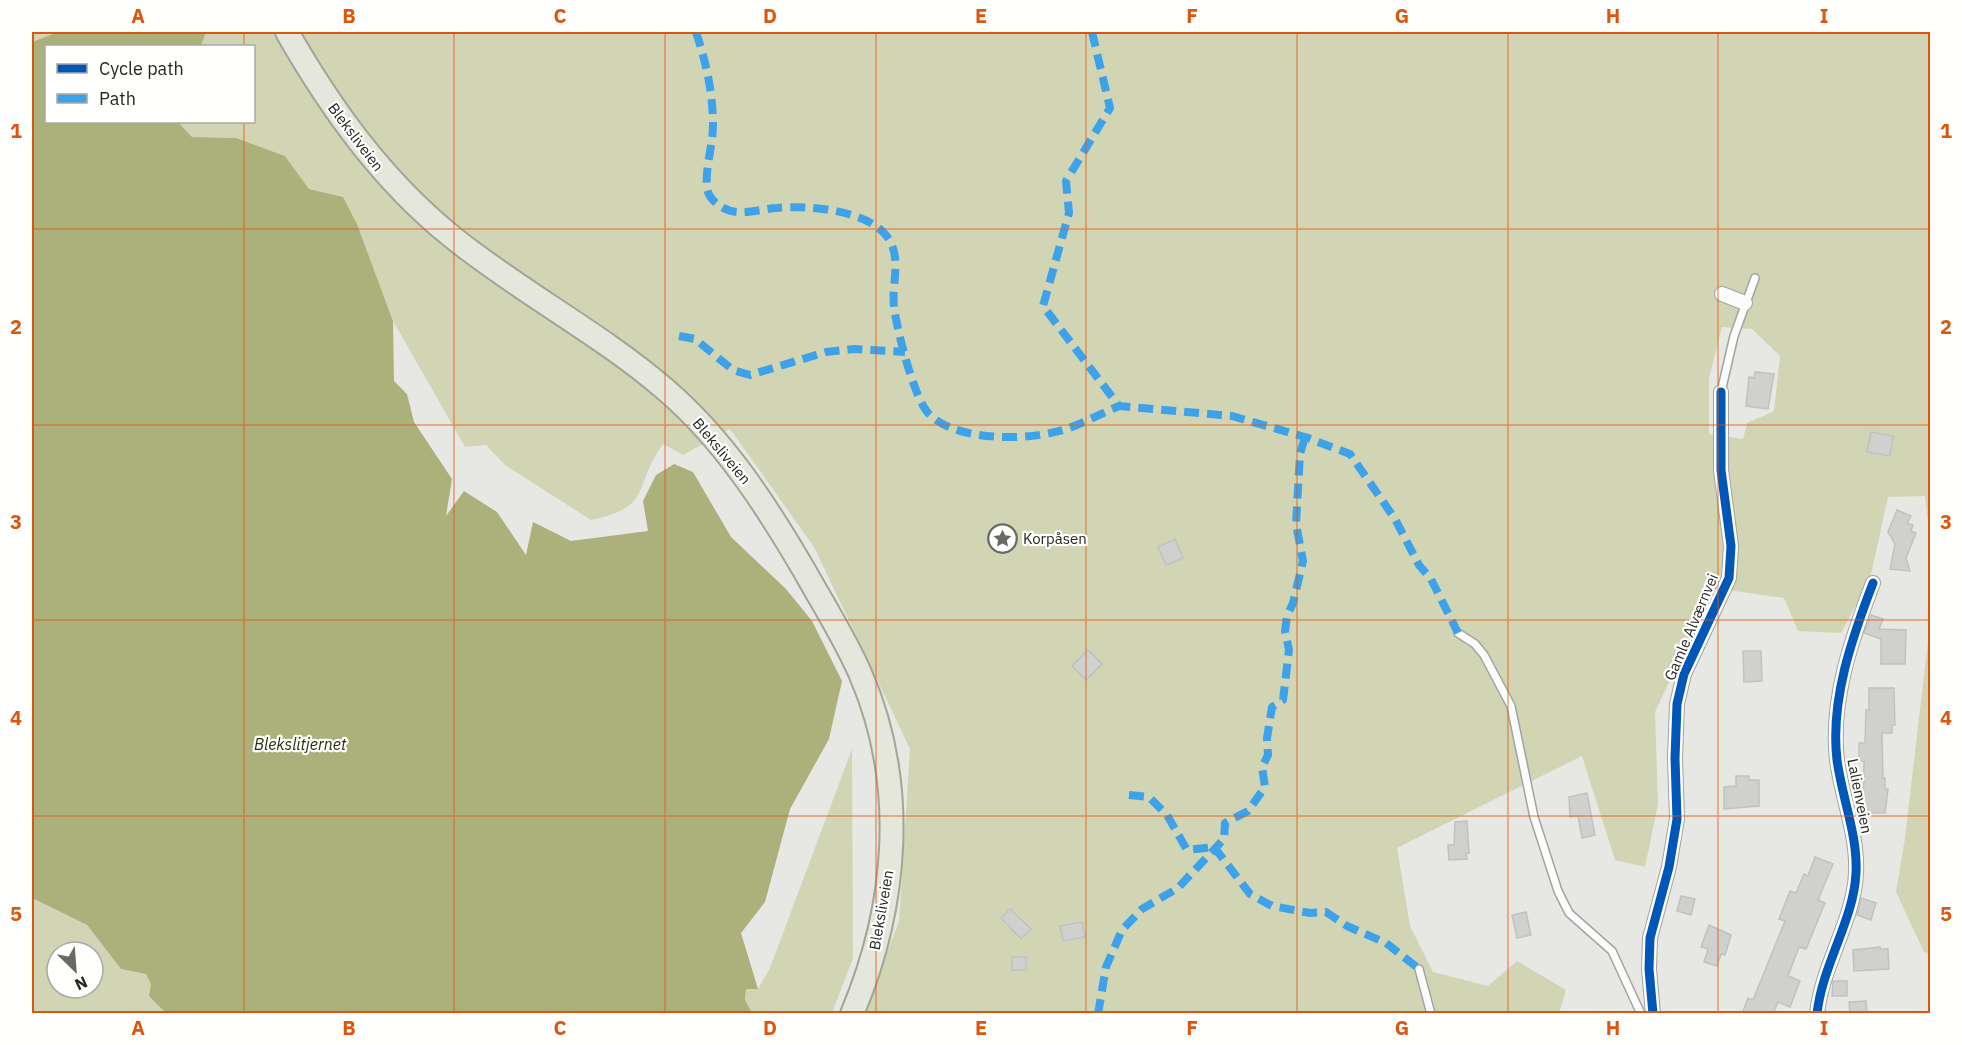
<svg xmlns="http://www.w3.org/2000/svg" width="1962" height="1045" font-family="'IBM Plex Sans',sans-serif">
<rect width="100%" height="100%" fill="#e7e8e4"/>
<g fill="#d2d5b4" fill-rule="evenodd">
<polygon points="32,32 58,32 32,42"/>
<path d="M206 32H1930V540L1925 496 1888 497 1870 579 1841 633 1798 631 1784 598 1713 588 1655 712 1658 804 1645 867 1615 860 1582 756 1397 848 1410 926 1433 972 1488 986 1517 961 1566 990 1559 1013H864L899 921 910 749 814 547 730 429 683 455 663 444C632 487 654 507 591 520L505 465 486 445 465 447 393 321 357 224 343 197 309 189 285 156 236 138 192 137 178 122H254V46H201ZM1722 327 1752 329 1780 356 1774 411 1747 423 1743 439 1709 434V378Z"/>
<polygon points="1930,624 1930,954 1924,952 1896,892 1905,838"/>
<polygon points="852,749 853,958 832,1013 745,1014 751,1011 745,1000 746,988 758,989 770,968"/>
<path d="M32 898 87 925 121 969 146 974 151 984 194 1013H32ZM57 952H93V988H57Z"/>
</g>
<polygon fill="#acb17b" points="58,32 206,32 201,46 46,46 46,122 178,122 192,137 236,138 285,156 309,189 343,197 357,224 393,321 394,381 407,394 414,422 452,479 446,516 464,491 497,512 526,555 533,522 571,541 648,531 643,501 656,475 674,464 693,472 731,537 786,589 812,621 842,681 829,739 790,809 765,902 741,933 758,989 746,989 745,1000 751,1011 166,1013 149,996 151,984 146,974 121,969 87,925 32,898 32,42"/>
<g fill="#d0d0cf" stroke="#c0c2c0" stroke-width="1.5">
<polygon points="1755,372 1774,374 1768,409 1746,406 1749,377 1754,378"/>
<polygon points="1871,432 1893,436 1890,456 1867,452"/>
<polygon points="1897,510 1911,516 1907,523 1913,525 1911,531 1916,533 1906,558 1910,571 1890,569 1895,544 1888,532"/>
<polygon points="1175,539 1183,558 1166,565 1158,547"/>
<polygon points="1871,615 1883,619 1879,629 1906,630 1905,664 1881,664 1881,639 1864,633"/>
<polygon points="1088,650 1102,664 1086,680 1072,666"/>
<polygon points="1743,651 1761,651 1762,681 1744,682"/>
<polygon points="1869,688 1894,688 1895,725 1892,725 1892,733 1882,733 1883,778 1885,778 1885,789 1888,789 1885,813 1863,813 1864,761 1859,761 1859,743 1865,743 1866,710 1869,710"/>
<polygon points="1736,776 1749,776 1749,780 1759,780 1759,806 1724,809 1724,787 1736,786"/>
<polygon points="1587,793 1595,835 1582,838 1578,816 1570,817 1569,797"/>
<polygon points="1467,821 1469,853 1466,853 1467,859 1449,860 1448,845 1454,845 1455,822"/>
<polygon points="1815,857 1833,864 1818,900 1825,903 1806,949 1799,947 1788,976 1800,981 1790,1007 1778,1002 1773,1014 1742,1014 1748,998 1753,1000 1785,921 1779,919 1790,891 1796,893 1804,874 1808,876"/>
<polygon points="1681,896 1695,899 1691,915 1677,911"/>
<polygon points="1861,898 1876,903 1871,920 1857,915"/>
<polygon points="1010,909 1031,929 1021,939 1001,918"/>
<polygon points="1526,912 1531,935 1517,938 1512,915"/>
<polygon points="1082,922 1085,937 1063,941 1060,926"/>
<polygon points="1709,925 1731,935 1725,955 1721,954 1717,966 1704,962 1708,949 1701,947"/>
<polygon points="1880,947 1880,949 1888,949 1889,969 1854,971 1853,950"/>
<rect x="1012" y="957" width="14" height="13"/>
<polygon points="1833,981 1847,981 1847,996 1832,996"/>
<polygon points="1866,1001 1867,1014 1850,1014 1849,1002"/>
</g>
<g fill="none" stroke-linecap="round" stroke-linejoin="round">
<defs>
<g id="lane">
<polyline points="1721,392 1734,336 1755,278"/>
<polyline points="1458,633 1475,644 1484,655 1511,706 1534,817 1558,891 1569,913 1612,951 1641,1014"/>
<polyline points="1419,969 1431,1014"/>
</g>
<g id="street">
<polyline points="1722,294 1745,303"/>
<polyline points="1653,1014 1649,969 1650,938 1669,867 1677,819 1675,758 1677,704 1684,674 1729,578 1731,546 1721,470 1721,392"/>
<path d="M1817 1014C1822 965 1854 920 1856 873 1858 836 1842 798 1837 760 1830 700 1852 638 1873 583"/>
</g>
<path id="primary" d="M287 32C331 109 382 180 451 236 520 292 600 333 666 390 724 440 766 505 804 570 823 604 844 637 860 673 908 783 898 905 852 1014"/>
</defs>
<use href="#lane" stroke="#a3a4a1" stroke-width="10"/>
<use href="#street" stroke="#a3a4a1" stroke-width="16"/>
<use href="#primary" stroke="#a3a594" stroke-width="26"/>
<use href="#lane" stroke="#fbfcfb" stroke-width="7"/>
<use href="#street" stroke="#fbfcfb" stroke-width="14"/>
<use href="#primary" stroke="#e5e6dc" stroke-width="22"/>
<g stroke="#3ea2ea" stroke-width="8" stroke-dasharray="15 8" stroke-linecap="butt">
<path d="M696 32C706 62 713 93 713 125 713 145 705 168 707 188 708 196 714 202 720 206 737 218 758 209 777 208 807 205 863 210 884 233 904 254 891 283 894 307 897 330 914 399 929 414 957 443 1034 441 1069 428 1086 422 1102 413 1119 406"/>
<polyline points="1092,32 1110,108 1066,181 1069,213 1043,306 1119,406 1232,416 1305,437 1350,454 1395,519 1419,565 1431,579 1458,633"/>
<polyline points="679,336 695,339 733,370 750,375 826,352 854,349 905,352"/>
<polyline points="1129,795 1149,797 1167,815 1187,850 1214,847"/>
<polyline points="1214,847 1250,894 1272,906 1310,913 1326,912 1347,926 1386,943 1419,969"/>
<polyline points="1098,1014 1106,967 1122,930 1142,909 1178,888 1224,839 1225,823 1248,811 1265,787 1262,767 1268,755 1267,738 1272,707 1283,700 1289,650 1285,631 1287,616 1293,603 1303,561 1296,524 1300,454 1305,437"/>
</g>
<defs>
<g id="cycleway">
<polyline points="1653,1014 1649,969 1650,938 1669,867 1677,819 1675,758 1677,704 1684,674 1729,578 1731,546 1721,470 1721,392"/>
<path d="M1817 1014C1822 965 1854 920 1856 873 1858 836 1842 798 1837 760 1830 700 1852 638 1873 583"/>
</g>
</defs>
<use href="#cycleway" stroke="#fffffe" stroke-width="13"/>
<use href="#cycleway" stroke="#0057b8" stroke-width="9"/>
</g>
<path fill="none" stroke="#de560d" stroke-width="1.5" stroke-opacity="0.55" d="M244 32V46M454 32V1014M665 32V1014M876 32V1014M1086 32V1014M1297 32V1014M1508 32V1014M1718 32V1014M244 122V1014M32 229H1930M32 425H1930M32 620H1930M32 816H1930"/>
<defs>
<symbol id="sight-ring" viewBox="-11 -11 22 22"><circle r="9.5" fill="#fffffe" stroke="#696967" stroke-width="1.5"/><path d="M0-6L1.8-2.2L6-1.7L2.9 1.2L3.7 5.4L0 3.3L-3.7 5.4L-2.9 1.2L-6-1.7L-1.8-2.2Z" fill="#696967"/></symbol>
</defs>
<g fill-rule="evenodd">
<use href="#sight-ring" x="986" y="522" width="33" height="33"/>
</g>
<g text-anchor="middle" dominant-baseline="central" stroke-width="4.5" stroke-linejoin="round" paint-order="stroke">
<g font-size="15" fill="#252523" stroke="#fffffe">
<text transform="translate(356 137) rotate(53)">Bleksliveien</text>
<text transform="translate(722 451) rotate(50)">Bleksliveien</text>
<text transform="translate(1691 627) rotate(-67)">Gamle Alværnvei</text>
<text transform="translate(1860 796) rotate(79)">Lalienveien</text>
<text transform="translate(881 910) rotate(-80)">Bleksliveien</text>
</g>
<g font-size="15" fill="#252523" stroke="#fffffe" text-anchor="start">
<text x="1023" y="538">Korpåsen</text>
</g>
<g font-size="16" font-style="italic" fill="#2b2d0b" stroke="#fffffe">
<text x="300" y="744">Blekslitjernet</text>
</g>
</g>
<rect width="1962" height="1045" fill="none" stroke="#fffffe" stroke-width="66"/>
<rect x="45" y="45" width="210" height="78" fill="#fffffe" stroke="#a8a8a6" stroke-width="1.5"/>
<rect x="57" y="64" width="30" height="9" fill="#0057b8" stroke="#a8a8a6" stroke-width="1.5"/>
<text x="99" y="75" font-size="18" fill="#252523">Cycle path</text>
<rect x="57" y="94" width="30" height="9" fill="#3ea2ea" stroke="#a8a8a6" stroke-width="1.5"/>
<text x="99" y="105" font-size="18" fill="#252523">Path</text>
<g transform="translate(75 970) rotate(155)"><circle r="28" fill="#fffffe" stroke="#a8a8a6" stroke-width="1.5"/>
<path d="M0-4.5L10 22L0 15L-10 22Z" fill="#696967"/>
<text y="-9" font-size="16" font-weight="bold" text-anchor="middle" fill="#252523">N</text>
</g>
<rect x="33" y="33" width="1896" height="979" fill="none" stroke="#de560d" stroke-width="2"/>
<g font-size="20" text-anchor="middle" font-weight="bold" fill="#de560d">
<text x="138" y="23">A</text>
<text x="349" y="23">B</text>
<text x="560" y="23">C</text>
<text x="770" y="23">D</text>
<text x="981" y="23">E</text>
<text x="1192" y="23">F</text>
<text x="1402" y="23">G</text>
<text x="1613" y="23">H</text>
<text x="1824" y="23">I</text>
<text x="16" y="138">1</text>
<text x="1946" y="138">1</text>
<text x="16" y="334">2</text>
<text x="1946" y="334">2</text>
<text x="16" y="529">3</text>
<text x="1946" y="529">3</text>
<text x="16" y="725">4</text>
<text x="1946" y="725">4</text>
<text x="16" y="921">5</text>
<text x="1946" y="921">5</text>
<text x="138" y="1035">A</text>
<text x="349" y="1035">B</text>
<text x="560" y="1035">C</text>
<text x="770" y="1035">D</text>
<text x="981" y="1035">E</text>
<text x="1192" y="1035">F</text>
<text x="1402" y="1035">G</text>
<text x="1613" y="1035">H</text>
<text x="1824" y="1035">I</text>
</g>
</svg>
